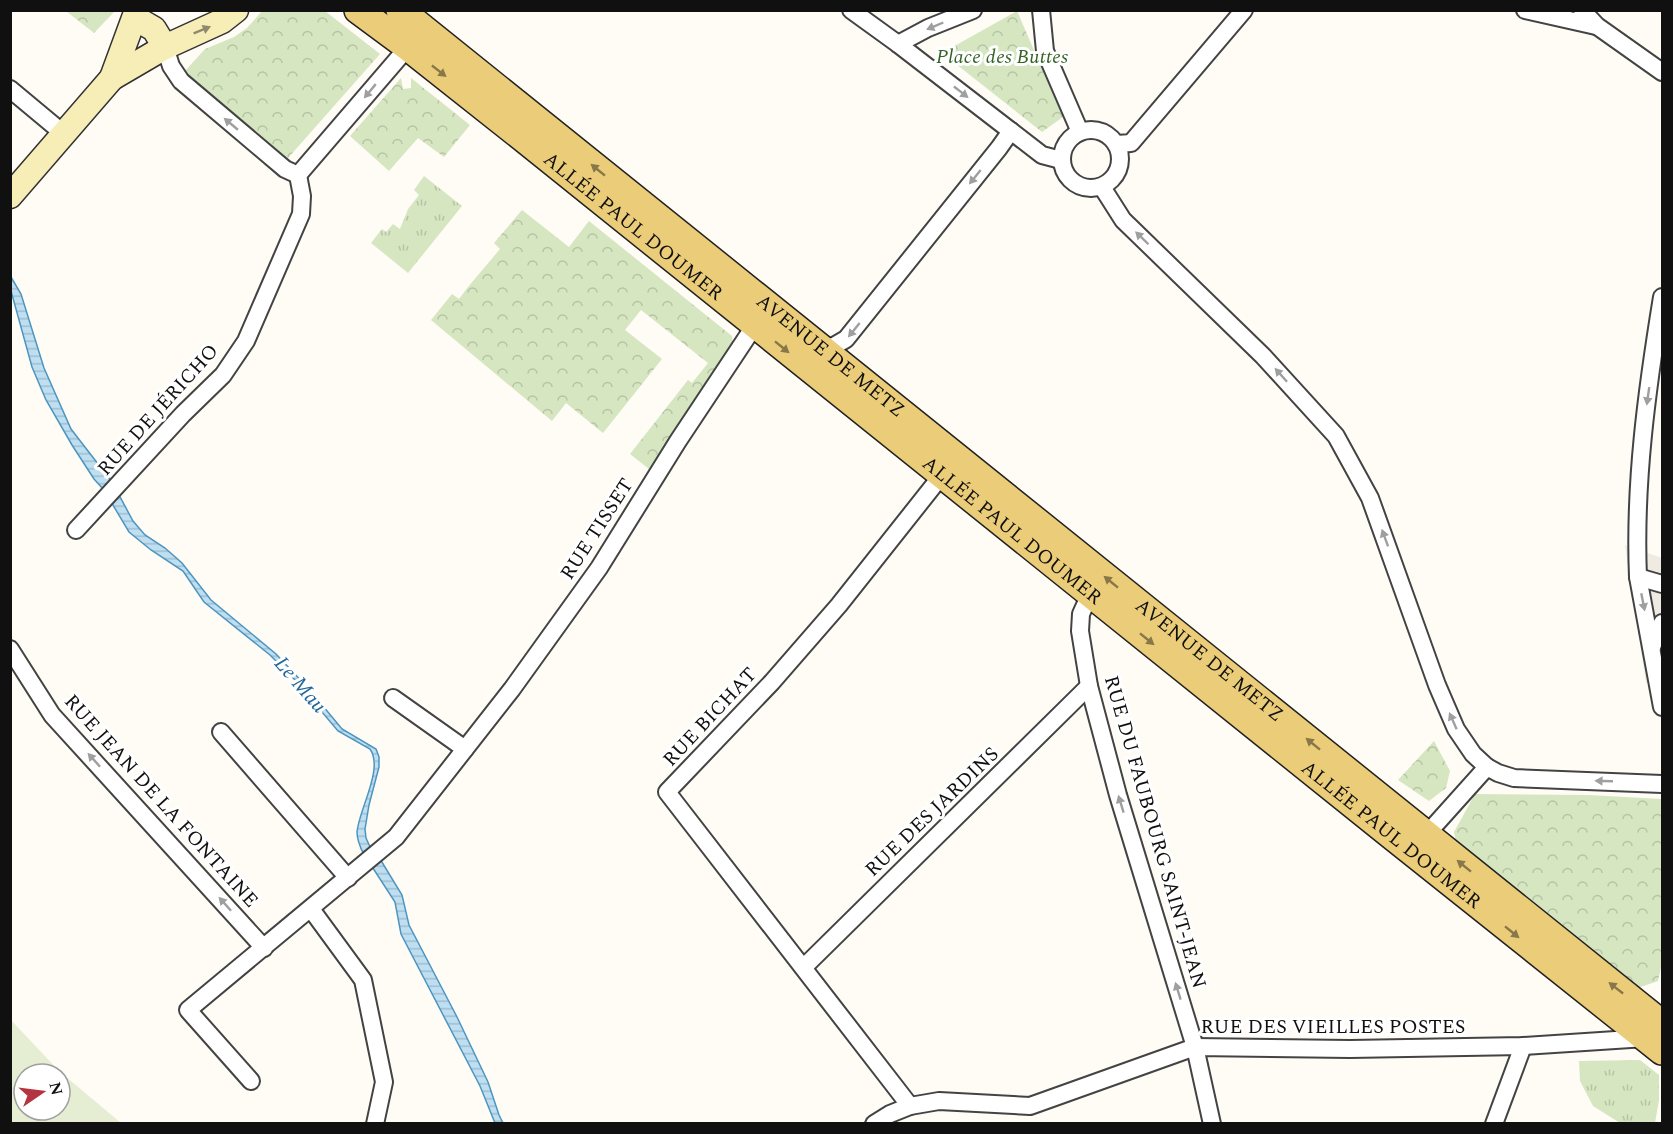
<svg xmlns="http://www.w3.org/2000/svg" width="1673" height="1134" font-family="Spectral,serif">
<defs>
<pattern id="grass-tufts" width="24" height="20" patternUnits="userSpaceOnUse" patternTransform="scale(1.5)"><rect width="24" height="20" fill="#d5e6c1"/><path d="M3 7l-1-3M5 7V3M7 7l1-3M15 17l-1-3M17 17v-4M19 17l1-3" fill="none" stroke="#b6c4a5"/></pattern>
<pattern id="park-crowns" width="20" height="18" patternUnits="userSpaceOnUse" patternTransform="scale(1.5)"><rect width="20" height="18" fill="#d5e6c1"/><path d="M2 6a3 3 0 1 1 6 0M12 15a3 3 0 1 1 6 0" fill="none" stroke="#b6c4a5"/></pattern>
<pattern id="water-rules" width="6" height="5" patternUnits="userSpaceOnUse" patternTransform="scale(1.5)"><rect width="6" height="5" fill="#bedff1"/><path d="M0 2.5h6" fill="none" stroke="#a2bece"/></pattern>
</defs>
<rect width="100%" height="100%" fill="#fefcf5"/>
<g fill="url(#grass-tufts)">
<polygon points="424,176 462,206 408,273 371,243 382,229 386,232 393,224 400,229 408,209 419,195 414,190"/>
<polygon points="1640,1060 1659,1075 1659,1100 1655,1123 1620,1123 1593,1106 1580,1081 1579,1061"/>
</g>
<g fill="url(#park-crowns)">
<polygon points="263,10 325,11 380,54 288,158 221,104 190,77 185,71 205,49 234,37 247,28"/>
<polygon points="66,11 66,10 115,11 94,33"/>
<polygon points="1017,11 1063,117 1042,132 942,53"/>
<polygon points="401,78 403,89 411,88 411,78 470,125 444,157 418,138 389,171 350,136"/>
<path d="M522 210 569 247 589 221 732 336 733 344 649 469 630 454 688 380 692 383 708 363 641 310 625 330 662 359 603 433 566 403 552 421 431 320 452 294 459 299C473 280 486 266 500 249L494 243Z"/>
<polygon points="1434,741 1450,771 1446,788 1429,801 1398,780"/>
<polygon points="1475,794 1589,795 1662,799 1662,963 1658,981 1638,988 1457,847 1454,832"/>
</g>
<path fill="#e5eed2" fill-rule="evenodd" d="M10 1019 59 1071 121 1123H11ZM24 1074H60V1110H24Z"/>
<polygon fill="#efebe3" points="1625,545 1662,558 1662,681 1646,683"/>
<g fill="url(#water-rules)" stroke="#4c95c1" stroke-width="1.5">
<path d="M11 277 21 294 44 368 71 429 112 482 133 521 145 535 165 548 182 563 211 600 276 654 308 688 342 729 376 749 379 757V767L369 805 365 829 366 838 371 849 364 855C361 849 357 839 357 832 359 809 384 769 370 749L338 731 295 680 270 655 204 602 183 571 151 550 129 532 104 490 94 479 72 445 46 400 32 367 11 291Z"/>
<polygon points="377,854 402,895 409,925 457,1017 488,1082 499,1115 503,1123 495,1123 480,1086 401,934 395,902 369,862"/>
</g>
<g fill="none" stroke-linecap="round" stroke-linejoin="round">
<defs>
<g id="street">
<polyline points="851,10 898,44 1042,155 1061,160"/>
<polyline points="1041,10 1045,51 1080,132"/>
<polyline points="1525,10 1596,26"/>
<polyline points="1582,10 1597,26 1662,72"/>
<polyline points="898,44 928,28 973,10"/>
<polyline points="165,47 171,66 181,81 285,169 298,175 408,47"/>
<polyline points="10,89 64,134"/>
<circle cx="1091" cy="159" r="29"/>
<polyline points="1117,144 1131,143 1244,10"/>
<polyline points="1102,187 1123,220 1263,356 1336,436 1370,498 1437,685 1456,729 1473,754 1487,767"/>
<path d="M1662 297C1647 389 1634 483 1638 577L1662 707"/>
<polyline points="819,348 834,346 846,339 999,148 1011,131"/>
<polyline points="76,530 183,414 223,375 246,341 301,214 302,196 298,175"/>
<polyline points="1638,577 1662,584"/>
<polyline points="1090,594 1081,614 1080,631 1089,686 1118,795 1195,1047 1212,1124"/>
<polyline points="1652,647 1662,623"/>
<polyline points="10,649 52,715 264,948"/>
<polyline points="393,698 465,749"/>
<polyline points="221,732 348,878"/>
<polyline points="1426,835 1487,767 1498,773 1514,778 1662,784"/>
<polyline points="311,909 363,980 384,1082 375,1124"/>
<polyline points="804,967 1089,686"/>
<polyline points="251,1081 188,1010 396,837 512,689 599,568 678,441 755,325"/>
<polyline points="910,1106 667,792 772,682 839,605 942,475"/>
<polyline points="874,1124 890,1114 910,1106 939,1101 1030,1106 1195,1047 1350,1049 1523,1046 1646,1038"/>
<polyline points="1494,1124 1523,1046"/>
</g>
<g id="secondary">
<polyline points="135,18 154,29 165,47"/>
<polyline points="112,78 137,10"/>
<polyline points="10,196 112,78 165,47 222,21 236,10"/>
</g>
<g id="primary">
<path id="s1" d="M358 10 408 47 523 138 1391 835 1662 1051"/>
<path id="s2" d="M400 10 1662 1024"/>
</g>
</defs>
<use href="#street" stroke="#434343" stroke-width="20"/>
<use href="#secondary" stroke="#323232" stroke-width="27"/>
<use href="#primary" stroke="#212121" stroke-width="30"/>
<use href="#street" stroke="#fff" stroke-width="16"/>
<use href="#secondary" stroke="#f7eeb7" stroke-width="24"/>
<use href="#primary" stroke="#ebcc78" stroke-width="27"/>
</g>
<defs><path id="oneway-solid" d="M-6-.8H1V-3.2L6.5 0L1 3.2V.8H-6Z" transform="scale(1.5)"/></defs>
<g fill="#9f9f9f">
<use href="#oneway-solid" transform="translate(935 26) rotate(157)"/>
<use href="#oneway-solid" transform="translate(370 91) rotate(130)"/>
<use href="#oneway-solid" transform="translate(961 92) rotate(38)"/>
<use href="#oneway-solid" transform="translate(231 124) rotate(-140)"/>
<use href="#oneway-solid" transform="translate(975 177) rotate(129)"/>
<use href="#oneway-solid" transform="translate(1142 238) rotate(-136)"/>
<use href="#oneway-solid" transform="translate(854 330) rotate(129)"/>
<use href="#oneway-solid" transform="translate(1281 375) rotate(-132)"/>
<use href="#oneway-solid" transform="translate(1648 396) rotate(98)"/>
<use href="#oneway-solid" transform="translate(1385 538) rotate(-110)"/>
<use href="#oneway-solid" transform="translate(1643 602) rotate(79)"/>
<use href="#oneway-solid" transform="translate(1453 721) rotate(-114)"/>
<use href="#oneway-solid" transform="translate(94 760) rotate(-132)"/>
<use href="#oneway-solid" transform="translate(1604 781) rotate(-178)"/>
<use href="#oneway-solid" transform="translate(1121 804) rotate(-107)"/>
<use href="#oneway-solid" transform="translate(225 904) rotate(-132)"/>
<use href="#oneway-solid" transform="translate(1178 991) rotate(-107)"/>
</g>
<use fill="#8f8a6c" href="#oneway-solid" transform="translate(202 30) rotate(-22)"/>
<g fill="#887749">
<use href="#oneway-solid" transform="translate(439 71) rotate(38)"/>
<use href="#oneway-solid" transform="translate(598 170) rotate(-141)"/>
<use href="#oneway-solid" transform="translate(782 347) rotate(39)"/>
<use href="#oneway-solid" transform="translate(1111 582) rotate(-141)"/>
<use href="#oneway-solid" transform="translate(1147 639) rotate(39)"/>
<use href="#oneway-solid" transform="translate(1313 744) rotate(-141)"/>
<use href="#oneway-solid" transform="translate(1464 866) rotate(-141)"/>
<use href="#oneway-solid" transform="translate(1512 932) rotate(39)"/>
<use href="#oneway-solid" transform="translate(1616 988) rotate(-142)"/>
</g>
<g text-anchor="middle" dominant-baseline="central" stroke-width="6" stroke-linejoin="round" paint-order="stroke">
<g font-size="20" font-style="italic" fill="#346326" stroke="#fff">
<text x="1002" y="57">Place des Buttes</text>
</g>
<g font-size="20" fill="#101010" stroke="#fff">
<text stroke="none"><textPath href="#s1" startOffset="350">ALLÉE PAUL DOUMER</textPath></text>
<text stroke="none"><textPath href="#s2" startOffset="552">AVENUE DE METZ</textPath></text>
<text transform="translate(158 410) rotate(-48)">RUE DE JÉRICHO</text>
<text transform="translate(597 529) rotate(-57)">RUE TISSET</text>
<text stroke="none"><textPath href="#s1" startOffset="836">ALLÉE PAUL DOUMER</textPath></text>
<text stroke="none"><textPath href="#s2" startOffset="1038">AVENUE DE METZ</textPath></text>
<text transform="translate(710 717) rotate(-47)">RUE BICHAT</text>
<text transform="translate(161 801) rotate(48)">RUE JEAN DE LA FONTAINE</text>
<text transform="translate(932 812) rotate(-44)">RUE DES JARDINS</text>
<text transform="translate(1155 832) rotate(74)">RUE DU FAUBOURG SAINT-JEAN</text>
<text stroke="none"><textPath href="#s1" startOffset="1322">ALLÉE PAUL DOUMER</textPath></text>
<text x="1333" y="1027">RUE DES VIEILLES POSTES</text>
</g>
<g font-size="21" font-style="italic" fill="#256897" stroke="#fff">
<text transform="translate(300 685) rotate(49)">Le Mau</text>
</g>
</g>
<rect width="1673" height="1134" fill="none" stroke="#101010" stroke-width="24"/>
<g transform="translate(42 1092) rotate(76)"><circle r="28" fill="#ffffff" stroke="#9f9f9f" stroke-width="1.5"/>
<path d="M0-4.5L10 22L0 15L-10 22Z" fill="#b4353f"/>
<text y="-9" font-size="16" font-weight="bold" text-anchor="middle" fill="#101010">N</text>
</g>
</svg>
